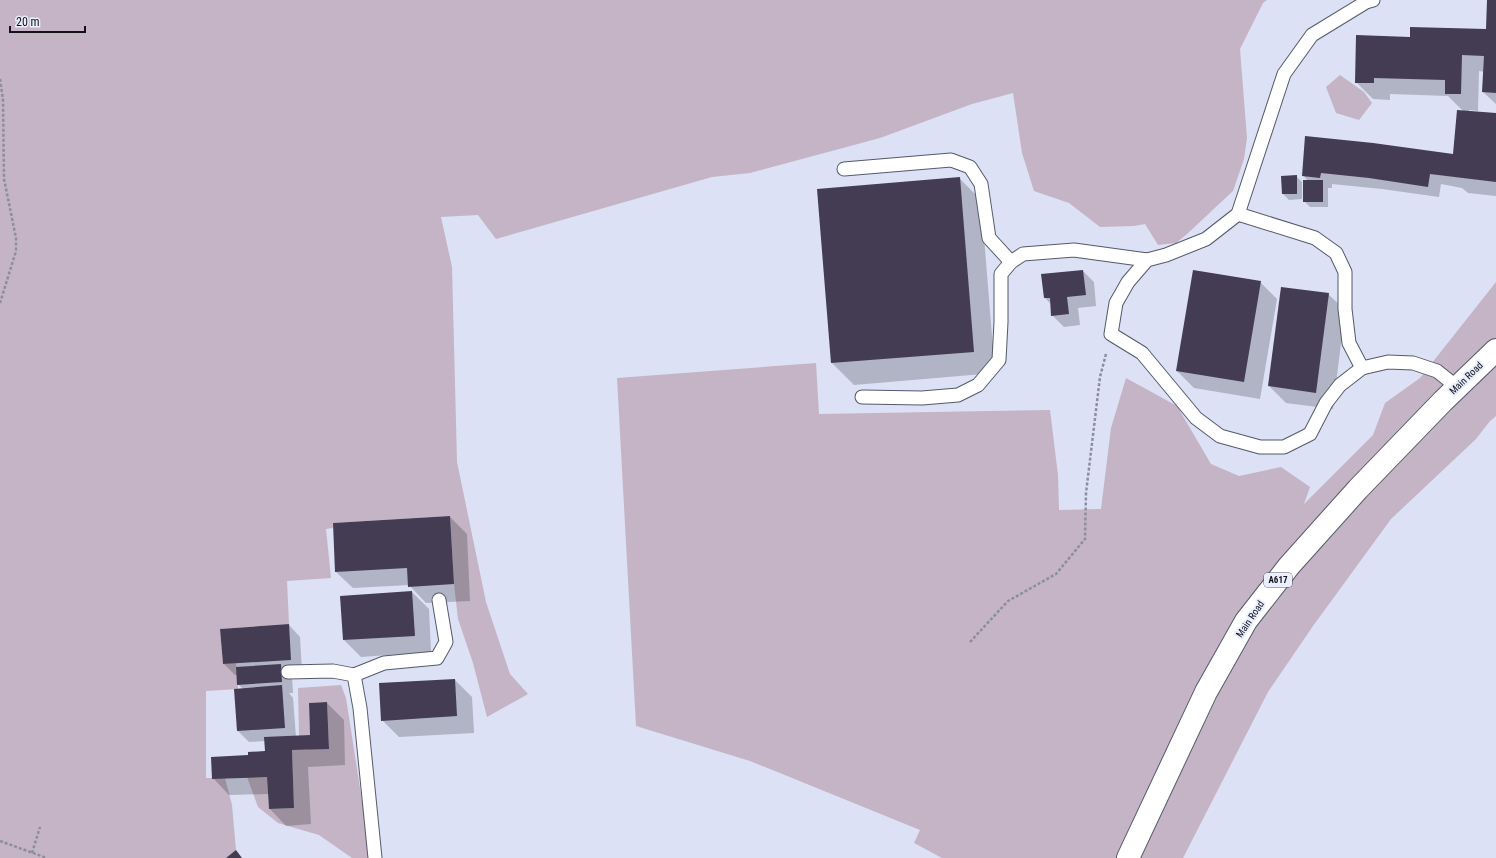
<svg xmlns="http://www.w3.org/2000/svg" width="1496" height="858" font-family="'Roboto Condensed',sans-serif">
<rect width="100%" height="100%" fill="#dce1f5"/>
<g fill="#c4b4c6">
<polygon points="0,0 1267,0 1263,3 1240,49 1247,138 1244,159 1233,191 1187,234 1176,243 1158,245 1145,224 1134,226 1100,227 1069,203 1034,191 1022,153 1013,93 972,104 880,138 750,173 712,177 496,239 478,215 441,217 452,267 457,462 486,602 510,674 528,694 487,717 473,663 458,619 454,584 450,516 333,523 333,528 326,529 331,578 287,581 289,624 220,629 223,664 236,663 238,689 206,691 206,778 225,778 232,805 236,850 231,858 0,858"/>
<polygon points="1340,75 1364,92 1372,103 1359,120 1336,113 1326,87"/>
<polygon points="1496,282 1496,416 1490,421 1476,439 1391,519 1313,626 1268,692 1183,858 942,858 914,843 920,830 750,761 636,726 617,378 816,363 819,414 1050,410 1058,475 1059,510 1101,509 1111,428 1126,378 1177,406 1211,464 1239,476 1281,467 1310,487 1304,504 1373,435 1385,403 1420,378"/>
<polygon points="341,685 346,698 367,833 368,858 352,858 319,835 278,823 258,807 247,777 267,777 269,809 294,808 292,750 307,750 315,744 329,747 327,702 309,703 310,735 299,736 298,688"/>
</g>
<g fill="#0003">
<polygon points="1488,0 1496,0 1496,104 1483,92 1485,72 1479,71 1478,111 1469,110 1469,112 1496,114 1496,196 1468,193 1462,188 1441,184 1439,197 1382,189 1332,184 1332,188 1328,188 1328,207 1310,207 1304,201 1308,181 1303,175 1454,155 1464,112 1448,96 1390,94 1390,100 1373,99 1356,82 1411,38 1487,30"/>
<polygon points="1296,176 1302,182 1302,199 1289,200 1283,194 1283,177"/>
<polygon points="959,178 981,200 995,373 854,385 832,363 818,190"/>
<polygon points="1083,271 1094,282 1096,306 1078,308 1080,325 1064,327 1052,315 1051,304 1045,298"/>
<polygon points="1260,282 1277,299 1260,399 1194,388 1177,371"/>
<polygon points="1328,294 1345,310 1333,409 1286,403 1269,386"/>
<polygon points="450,517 467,534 470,601 426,603 409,585 353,588 336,572"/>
<polygon points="412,592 429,609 431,652 361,657 344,640"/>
<polygon points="289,625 300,637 302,671 292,676 293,693 289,693 293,698 296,737 311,736 327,703 344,720 345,765 308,767 311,824 286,826 270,809 269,794 229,795 213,778 266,752 265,741 249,742 238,731 235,690 243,689 238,684 237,675 235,675 224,664"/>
<polygon points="455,680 472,697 474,733 399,737 382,720 380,684"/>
</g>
<g fill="#433c53">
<polygon points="1487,0 1496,0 1496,93 1482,92 1484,56 1462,55 1461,94 1445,94 1445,80 1374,78 1374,83 1355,83 1356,35 1410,37 1410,27 1486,29"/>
<polygon points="1457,110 1496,113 1496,182 1430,174 1428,187 1369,178 1321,173 1320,178 1302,176 1305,136 1373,143 1453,154"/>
<polygon points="1297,175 1297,194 1282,194 1281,176"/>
<polygon points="960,177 974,352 831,363 817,189"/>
<rect x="1303" y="180" width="20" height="22"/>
<polygon points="1083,270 1086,295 1067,297 1069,314 1051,316 1050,298 1044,298 1041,274"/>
<polygon points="1193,270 1261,281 1244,382 1176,371"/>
<polygon points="1281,287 1329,293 1316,393 1268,386"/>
<polygon points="450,516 454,584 408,587 407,568 335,572 333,523"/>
<polygon points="412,591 415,636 343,640 340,596"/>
<polygon points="289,624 291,660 223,664 220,629"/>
<polygon points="281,664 282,682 237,685 236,667"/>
<polygon points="455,679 457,716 381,721 379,683"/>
<polygon points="282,685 285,728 237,731 234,689"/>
<polygon points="327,702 329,749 292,750 294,808 269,809 267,777 212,779 211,757 248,755 248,752 265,751 264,737 310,735 309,703"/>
<polygon points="236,850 242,858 226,858"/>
</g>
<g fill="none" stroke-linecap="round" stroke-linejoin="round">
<defs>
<g id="lane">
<polyline points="1373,0 1366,2 1312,35 1284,74 1238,214 1315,238 1336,253 1345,272 1345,309 1349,343 1362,368 1388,362 1413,363 1437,371 1457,387"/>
<polyline points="844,169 951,160 970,167 981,184 989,238 1011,262"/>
<polyline points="1238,214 1206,239 1166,255 1147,260 1128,282 1116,303 1111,334 1142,353 1196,418 1220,436 1260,447 1284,447 1310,434 1326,403 1340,385 1362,368"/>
<polyline points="862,397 922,398 958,395 978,385 999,360 1001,322 1001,274 1011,262 1023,254 1074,250 1147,260"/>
<polyline points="288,672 333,671 354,675 360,708 375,858"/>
<polyline points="354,675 384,663 437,658 446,642 439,600"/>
</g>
<polyline id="highway" points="1128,858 1206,692 1246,621 1289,566 1358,489 1443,401 1496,350"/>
</defs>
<use href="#lane" stroke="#55596a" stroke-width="15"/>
<use href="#highway" stroke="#55596a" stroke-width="24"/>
<g stroke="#8b8f9d" stroke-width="2.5" stroke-dasharray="3 2" stroke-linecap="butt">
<polyline points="0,79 3,100 4,179 16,238 16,251 0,303"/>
<polyline points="970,642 1008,601 1056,574 1085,539 1086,493 1100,377 1106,354"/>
<polyline points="0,841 47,858"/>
<polyline points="32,853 40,827"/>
</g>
<use href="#lane" stroke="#fff" stroke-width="13"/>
<use href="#highway" stroke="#fff" stroke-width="22"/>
</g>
<g text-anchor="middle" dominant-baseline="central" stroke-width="4" stroke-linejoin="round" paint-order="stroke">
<rect fill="#eaeefe" stroke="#51545d" stroke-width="1" x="1264" y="573" width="28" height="14" rx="3"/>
<g font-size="9" font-weight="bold" fill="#101218">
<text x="1278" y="580">A617</text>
</g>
<g font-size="10" fill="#101218" stroke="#eaeefe">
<text transform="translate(1466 378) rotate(-44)">Main Road</text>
<text transform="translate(1250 619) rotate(-56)">Main Road</text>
</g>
</g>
<path d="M10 26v6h75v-6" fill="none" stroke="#101218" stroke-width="2"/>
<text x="16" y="26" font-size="12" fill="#101218" stroke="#eaeefe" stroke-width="3" paint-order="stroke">20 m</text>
</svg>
